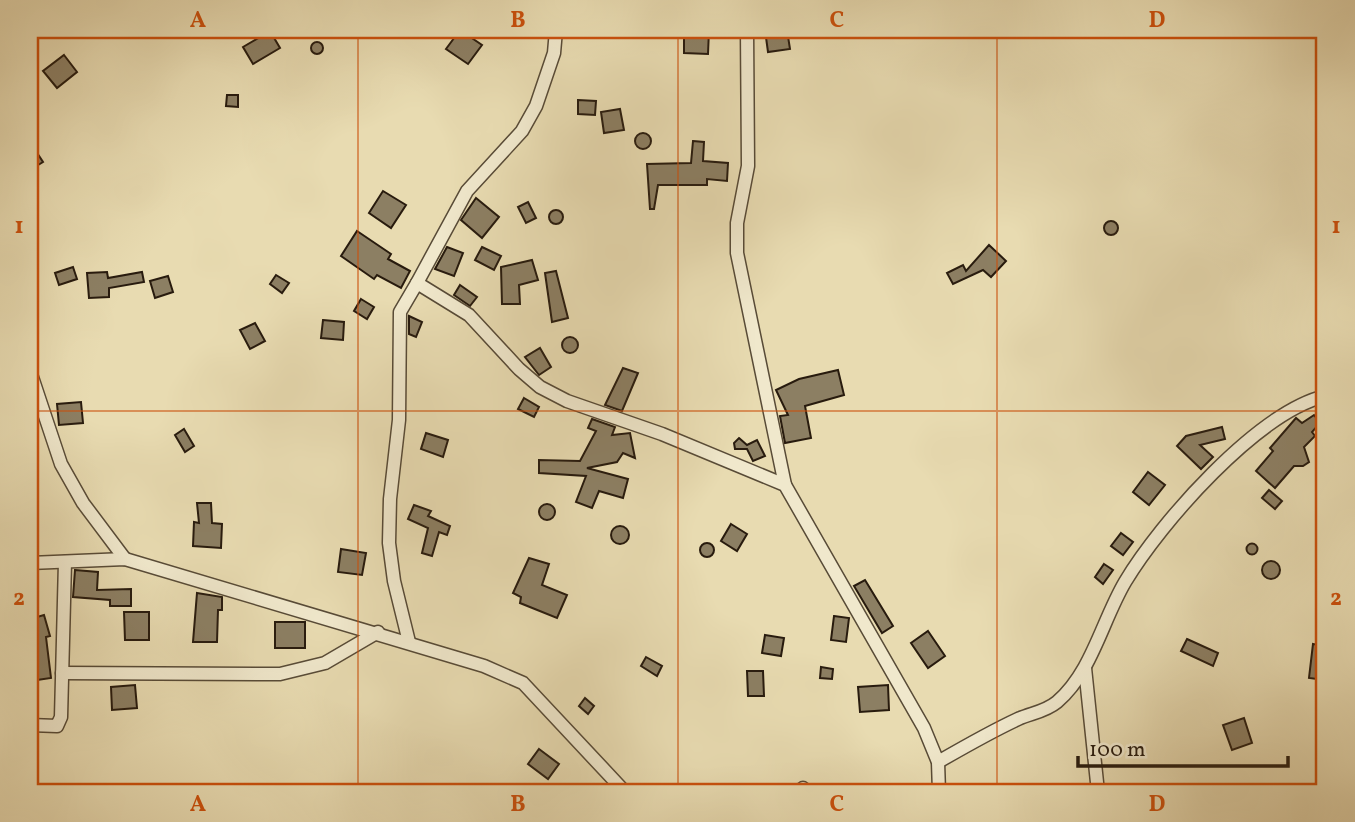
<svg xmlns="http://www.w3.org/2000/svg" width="1355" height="822" font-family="Vollkorn,serif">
<rect width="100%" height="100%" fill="#e8dbb1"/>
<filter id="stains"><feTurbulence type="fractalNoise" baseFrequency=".00286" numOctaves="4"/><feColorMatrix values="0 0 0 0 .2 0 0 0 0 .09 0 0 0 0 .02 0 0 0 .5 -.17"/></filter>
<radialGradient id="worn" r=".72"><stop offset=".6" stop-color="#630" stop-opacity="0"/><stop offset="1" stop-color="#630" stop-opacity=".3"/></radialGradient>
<g fill="#8c7f63" stroke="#281b0e" stroke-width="2">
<polygon points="460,30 482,45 468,64 446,49"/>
<polygon points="684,30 709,30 708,54 684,53"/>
<polygon points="765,30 787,30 790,49 768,52"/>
<polygon points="270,31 280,48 253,64 243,47"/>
<circle cx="317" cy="48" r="6"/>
<polygon points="64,55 77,72 57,88 43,71"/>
<polygon points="227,95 238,95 238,107 226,106"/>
<polygon points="578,100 596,101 595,115 578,114"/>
<polygon points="620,109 624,130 604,133 601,112"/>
<circle cx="643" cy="141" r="8"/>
<polygon points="693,141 704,142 703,161 728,163 727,181 707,179 707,185 658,185 654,209 650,209 647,164 691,163"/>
<polygon points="30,142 43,162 30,170"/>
<polygon points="383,191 406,205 391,228 369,213"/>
<polygon points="476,198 499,217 482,238 461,220"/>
<polygon points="528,202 536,218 526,223 518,207"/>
<circle cx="556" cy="217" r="7"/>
<circle cx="1111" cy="228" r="7"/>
<polygon points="357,231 391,254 388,259 410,271 401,288 377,275 374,279 341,256"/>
<polygon points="989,245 1006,261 991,277 983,270 953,284 947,273 963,265 966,271"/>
<polygon points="447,247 463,253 454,276 435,269"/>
<polygon points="482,247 501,256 494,270 475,260"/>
<polygon points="532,260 538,280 519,285 520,304 502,304 501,267"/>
<polygon points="73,267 77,279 59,285 55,273"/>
<polygon points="556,271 568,318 552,322 545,273"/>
<polygon points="107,272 108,278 142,272 144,282 109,288 109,297 89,298 87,273"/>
<polygon points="276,275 289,283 282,293 270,284"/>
<polygon points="168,276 173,292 155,298 150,281"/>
<polygon points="460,285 477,297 470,306 454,295"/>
<polygon points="361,299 374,307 367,319 354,311"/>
<polygon points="409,316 422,322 416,337 409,334"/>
<polygon points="323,320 344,322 343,340 321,338"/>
<polygon points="255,323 265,341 250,349 240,330"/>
<circle cx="570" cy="345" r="8"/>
<polygon points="540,348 551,367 539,375 525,357"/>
<polygon points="623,368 638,373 622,411 605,405"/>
<polygon points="838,370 844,395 805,406 811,438 785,443 780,416 788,415 776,390 799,379"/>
<polygon points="524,398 539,407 534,417 518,409"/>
<polygon points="81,402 83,423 59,425 57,404"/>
<polygon points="1314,415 1320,423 1312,432 1315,436 1304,447 1309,462 1303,466 1294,466 1275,488 1256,471 1273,451 1270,448 1296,418 1302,423"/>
<polygon points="592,419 615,427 612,435 630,433 635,458 623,453 617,462 587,468 628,479 623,498 599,491 592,508 576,502 586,476 539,473 539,460 580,461 596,431 588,428"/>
<polygon points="1222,427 1225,439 1200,445 1213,457 1201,469 1177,446 1186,436"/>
<polygon points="184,429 194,446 185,452 175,435"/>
<polygon points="426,433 448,440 443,457 421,449"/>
<polygon points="739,438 747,445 757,440 765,456 753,461 747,449 735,449 734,443"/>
<polygon points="1148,472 1165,485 1149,505 1133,492"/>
<polygon points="1269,490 1282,501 1275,509 1262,498"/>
<polygon points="197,503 211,503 212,523 222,524 221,548 193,546 194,522 199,523"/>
<circle cx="547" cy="512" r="8"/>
<polygon points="414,505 431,511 428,516 450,526 447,535 439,532 432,556 422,553 428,528 408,519"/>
<polygon points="731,524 747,534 737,551 721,541"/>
<circle cx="620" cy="535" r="9"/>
<polygon points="1121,533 1133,542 1123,555 1111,546"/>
<circle cx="707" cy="550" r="7"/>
<circle cx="1252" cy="549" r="5.5"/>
<polygon points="341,549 366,553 362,575 338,572"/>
<polygon points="529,558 549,564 542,585 567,595 557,618 520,603 521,597 513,593"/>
<circle cx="1271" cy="570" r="9"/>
<polygon points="1104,564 1113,570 1103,584 1095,577"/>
<polygon points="75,570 98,572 97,590 131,589 131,606 110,606 110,600 73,597"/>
<polygon points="865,580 893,626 882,633 854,586"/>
<polygon points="197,593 222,597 222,610 218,610 217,642 193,642"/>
<polygon points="124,612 149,612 149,640 125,640"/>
<polygon points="44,615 50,636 46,637 51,678 30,681 30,619"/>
<polygon points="834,616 849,618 846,642 831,640"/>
<rect x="275" y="622" width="30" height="26"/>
<polygon points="928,631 945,656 928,668 911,643"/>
<polygon points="765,635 784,638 781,656 762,653"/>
<polygon points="1187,639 1218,653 1213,666 1181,651"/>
<polygon points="1313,644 1325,646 1325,680 1309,678"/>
<polygon points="646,657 662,666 657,676 641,666"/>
<polygon points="821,667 833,669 832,679 820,678"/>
<polygon points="747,671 763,671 764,696 748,696"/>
<polygon points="135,685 137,708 112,710 111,687"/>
<polygon points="888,685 889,710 860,712 858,687"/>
<polygon points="585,698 594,706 588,714 579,706"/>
<polygon points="1244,718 1252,743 1232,750 1223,725"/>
<polygon points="539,749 559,764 548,779 528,764"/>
</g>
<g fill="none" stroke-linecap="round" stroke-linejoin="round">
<defs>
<g id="minor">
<polyline points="556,30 554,53 536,106 522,131 467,191 417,283 469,315 519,369 540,387 567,401 662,434 785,485 924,728 938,762 939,792"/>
<polyline points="747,30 748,166 737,223 737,253 785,485"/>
<polyline points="1325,30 1325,32"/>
<polyline points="30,371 61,464 83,503 125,559"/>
<polyline points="30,563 125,559 484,666 523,683 625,792"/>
<polyline points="409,642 394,581 389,543 390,499 399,420 400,312 417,283"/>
<polyline points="1085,668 1098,792"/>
<polyline points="62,673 280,674 325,663 378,632"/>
<polyline points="30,725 57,726 61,717 65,562"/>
<path d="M938 762C964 747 990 732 1018 719 1031 713 1045 712 1057 702 1092 672 1102 621 1125 582 1161 522 1257 413 1325 396"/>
<polyline points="803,788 803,792"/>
</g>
</defs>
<use href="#minor" stroke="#584b37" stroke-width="15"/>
<use href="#minor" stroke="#f0e8cc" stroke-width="12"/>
</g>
<path fill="none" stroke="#cb500c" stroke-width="2" stroke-opacity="0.55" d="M358 30V792M678 30V792M997 30V792M30 411H1325"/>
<rect width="1355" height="822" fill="none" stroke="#e8dbb1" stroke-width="77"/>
<path d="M1078 756v10h210v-10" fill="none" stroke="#281b0e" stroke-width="3.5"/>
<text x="1089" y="756" font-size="21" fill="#281b0e" stroke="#f0e8cc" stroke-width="5" paint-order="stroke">100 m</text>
<rect x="38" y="38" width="1278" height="746" fill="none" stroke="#cb500c" stroke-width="2.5"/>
<g font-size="23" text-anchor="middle" font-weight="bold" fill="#cb500c">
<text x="198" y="27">A</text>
<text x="518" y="27">B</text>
<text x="837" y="27">C</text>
<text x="1157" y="27">D</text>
<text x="19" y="233">1</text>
<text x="1336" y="233">1</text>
<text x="19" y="605">2</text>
<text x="1336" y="605">2</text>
<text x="198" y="811">A</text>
<text x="518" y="811">B</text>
<text x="837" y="811">C</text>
<text x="1157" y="811">D</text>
</g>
<rect width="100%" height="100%" filter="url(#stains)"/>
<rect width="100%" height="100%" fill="url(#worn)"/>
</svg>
